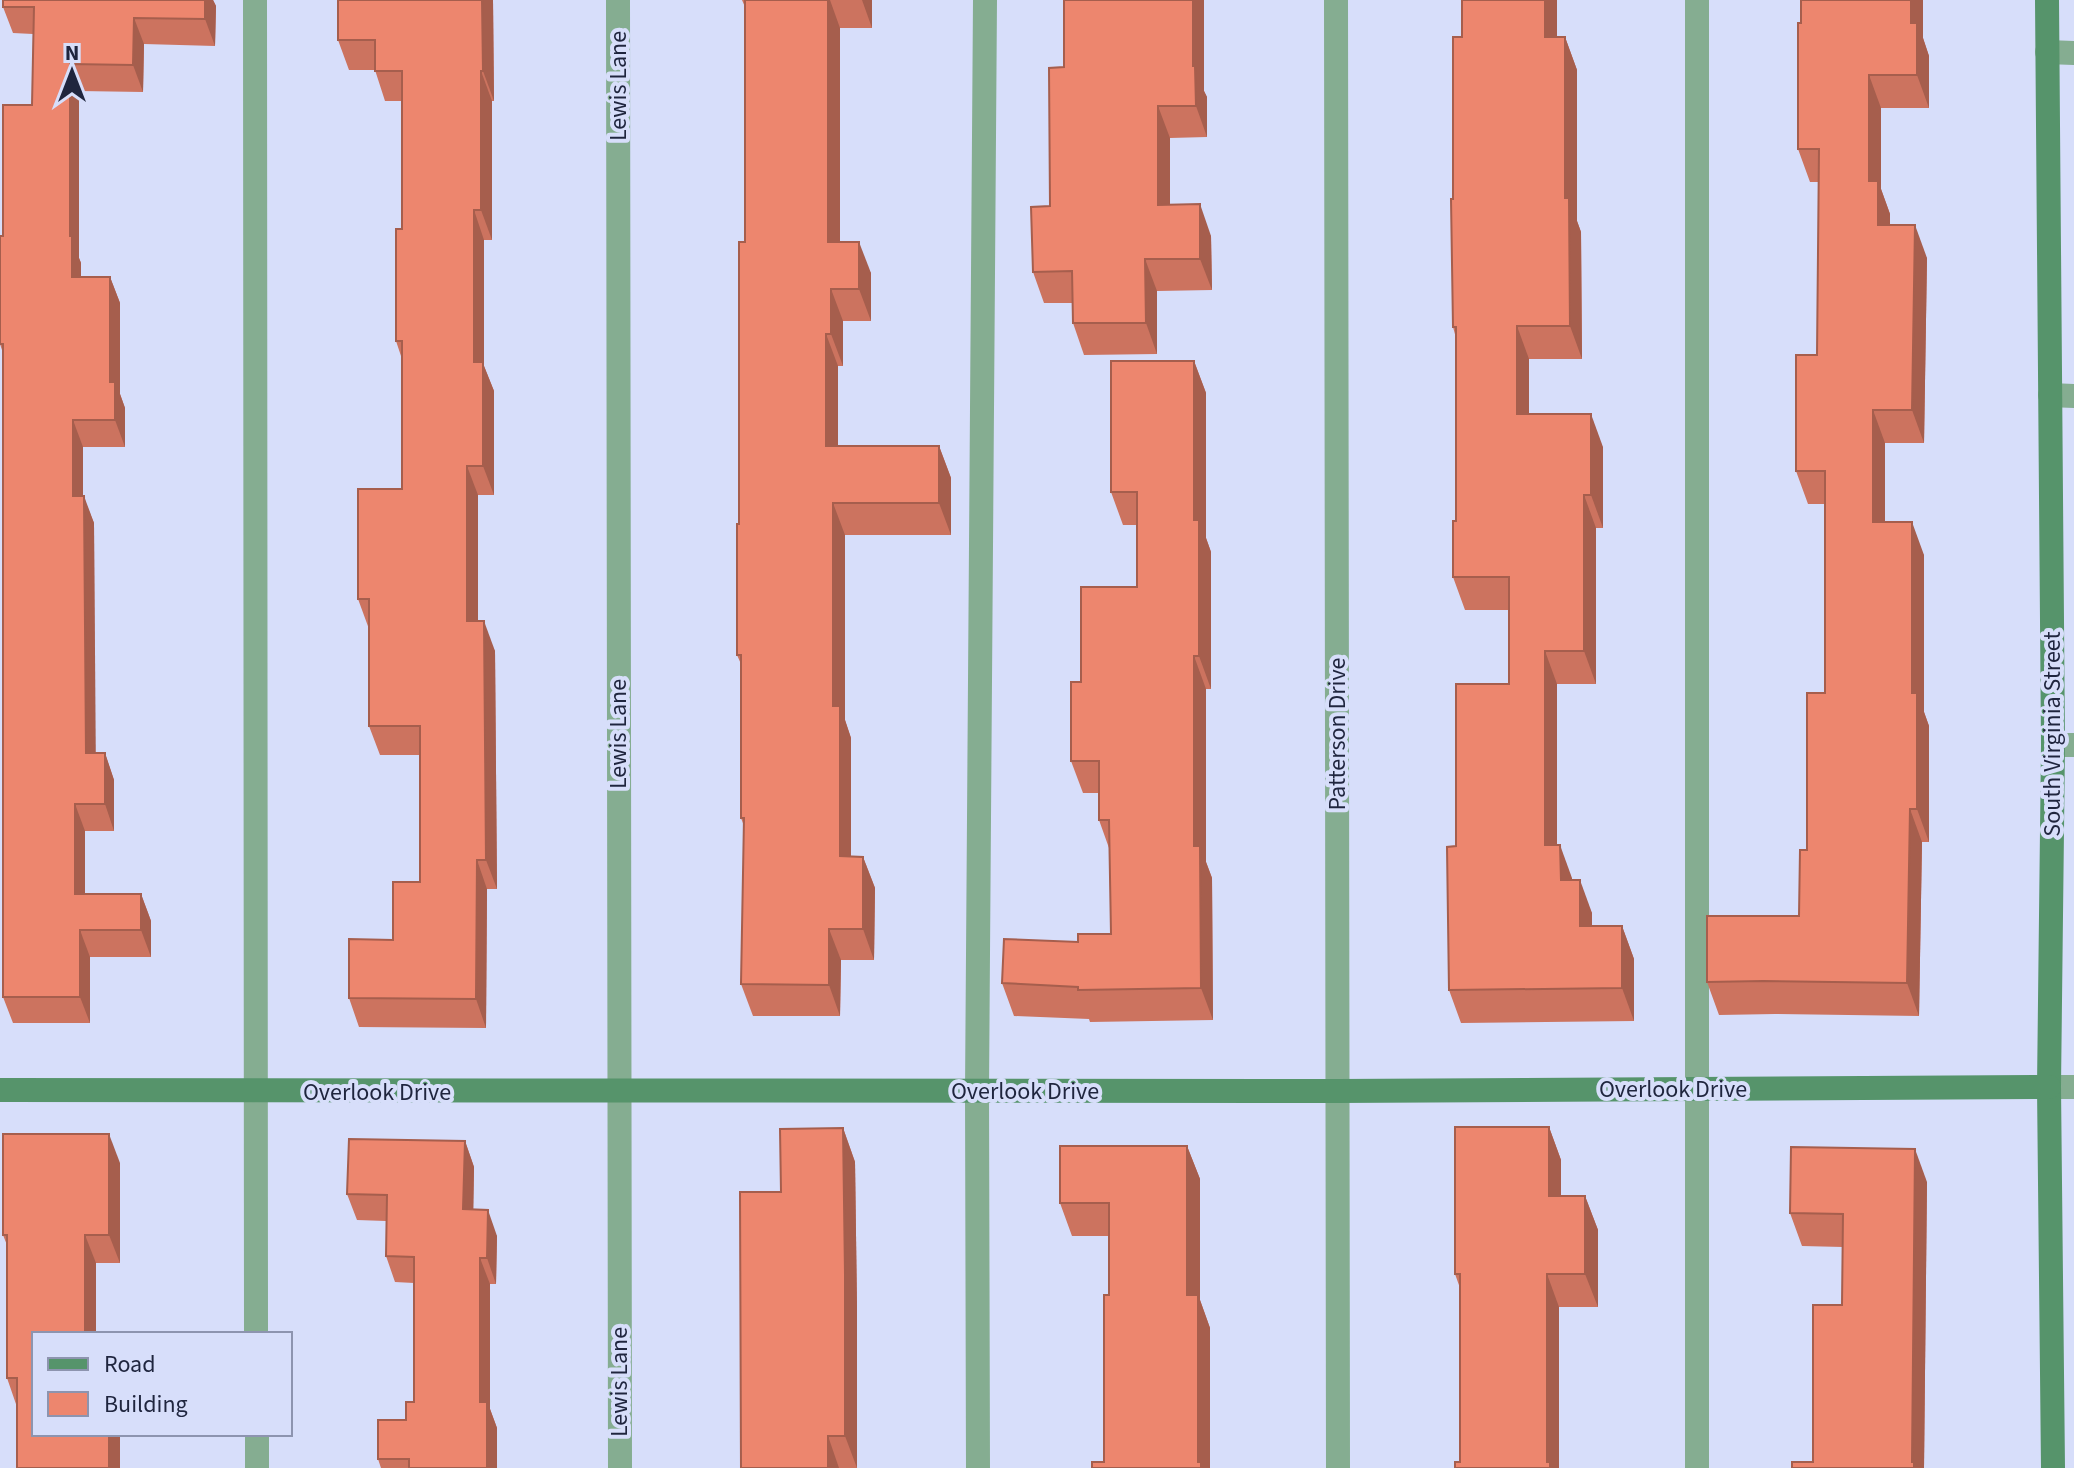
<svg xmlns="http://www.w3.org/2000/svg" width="2074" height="1468" font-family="'Source Sans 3',sans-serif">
<rect width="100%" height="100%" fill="#d7defa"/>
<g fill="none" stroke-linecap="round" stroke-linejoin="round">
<g stroke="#85ad91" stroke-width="24">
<polyline points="255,0 256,1334"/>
<polyline points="1697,0 1697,1468"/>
<polyline points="2050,395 2074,396"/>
<polyline points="2049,1087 2074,1087"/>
<polyline points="257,1434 257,1468"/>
<polyline points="978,1468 977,1091 985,0"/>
</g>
<g stroke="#85ad91" stroke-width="24">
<polyline points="618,0 620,1468"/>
<polyline points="1336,0 1338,1468"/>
<polyline points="2047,52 2074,53"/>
<polyline points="2053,745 2074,745"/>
</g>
<g stroke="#56946b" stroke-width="24">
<polyline points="2047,0 2053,745 2049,1087 2053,1468"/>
<polyline points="0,1090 1337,1091 2049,1087"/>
</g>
</g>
<g fill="#cc735f">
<polygon points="3,0 213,0 216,6 215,46 144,44 143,92 79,91 79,258 81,263 81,277 110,277 120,303 120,394 125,408 125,447 83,447 83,496 94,523 95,753 105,753 114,780 114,831 85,831 85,894 141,894 151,921 151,957 90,957 90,1023 13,1023 3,997 3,353 0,344 3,236 32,105 33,34 13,33 3,7"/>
<polygon points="338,0 493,0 494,101 492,101 492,240 484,240 484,366 494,391 494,495 478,495 478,621 495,651 497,889 487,889 486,1028 359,1027 349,998 393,940 420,882 420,755 380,755 369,726 369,629 358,599 402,489 402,359 396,341 402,229 402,101 385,101 375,70 349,70 338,40"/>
<polygon points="742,0 872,0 872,28 840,28 840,242 871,273 871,321 843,321 843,366 838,366 838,446 939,446 951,478 951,535 845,535 845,720 851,738 851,857 863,857 875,888 874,960 841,960 840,1016 753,1016 741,984 744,826 741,818 741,664 737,655 745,242 745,7"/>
<polygon points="1064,0 1204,0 1204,91 1207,97 1207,137 1170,138 1170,205 1211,236 1212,290 1157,291 1157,354 1084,355 1073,323 1072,303 1044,303 1033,272 1050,206 1064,67"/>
<polygon points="1557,0 1557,37 1565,37 1577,70 1577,221 1581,232 1582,359 1529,359 1529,414 1603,447 1603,528 1596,528 1596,684 1557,684 1557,845 1572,880 1592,913 1592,926 1622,926 1634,959 1634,1021 1461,1023 1449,990 1456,846 1509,684 1509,610 1465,610 1453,577 1456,521 1456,338 1453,327 1453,199 1462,37"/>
<polygon points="1923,0 1923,38 1929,56 1929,108 1881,108 1881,189 1890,214 1890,225 1927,258 1924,443 1885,443 1885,522 1924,555 1924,712 1929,726 1929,842 1922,842 1919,1016 1775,1014 1719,1015 1707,982 1799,916 1825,693 1825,504 1808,504 1796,471 1817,355 1819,182 1810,182 1798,149 1801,23"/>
<polygon points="1194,361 1206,393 1206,538 1211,552 1211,689 1206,689 1206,862 1212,878 1213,1020 1090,1022 1089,1019 1014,1016 1002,983 1078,942 1111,934 1109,848 1099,820 1099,793 1083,793 1071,761 1081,682 1137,587 1137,525 1123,525 1111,492"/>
<polygon points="1549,1127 1561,1160 1561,1196 1585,1196 1598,1230 1598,1307 1559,1307 1559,1468 1460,1288 1455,1274"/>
<polygon points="843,1128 855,1162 857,1307 857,1468 741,1468 781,1192"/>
<polygon points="465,1141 474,1167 473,1209 497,1236 496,1284 490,1284 490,1409 497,1428 497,1468 381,1468 378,1459 406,1420 414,1402 414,1283 395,1282 386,1256 386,1221 357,1220 347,1194"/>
<polygon points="1187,1146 1200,1179 1200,1300 1210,1328 1210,1468 1104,1462 1109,1295 1109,1236 1072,1236 1060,1203"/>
<polygon points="120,1163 120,1263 96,1263 96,1334 34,1334 120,1434 120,1468 17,1407 7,1378 7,1245 3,1235"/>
<polygon points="1927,1182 1924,1468 1813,1462 1842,1305 1843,1247 1802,1246 1790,1213"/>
</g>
<g fill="#a65e4d">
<polygon points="205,0 213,0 216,6 215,46 205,19"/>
<polygon points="482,0 493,0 494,101 483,71"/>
<polygon points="828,0 830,0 840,28 840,273 828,242"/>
<polygon points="862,0 872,0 872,28"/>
<polygon points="1193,0 1204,0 1204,91 1207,97 1207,137 1196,106 1193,66"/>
<polygon points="1545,0 1557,0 1557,70 1545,37"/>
<polygon points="1911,0 1923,0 1923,38 1929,56 1929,108 1917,75 1911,23"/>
<polygon points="134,18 144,44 143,92 133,65"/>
<polygon points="1565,37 1577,70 1577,221 1581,232 1582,359 1570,326 1565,198"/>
<polygon points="70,64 79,91 79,258 81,263 81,303 72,277 70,236"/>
<polygon points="481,71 492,101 492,240 481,210"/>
<polygon points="1869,75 1881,108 1881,189 1890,214 1890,258 1878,225 1869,181"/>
<polygon points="1158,106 1170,138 1170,236 1158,205"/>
<polygon points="1200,204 1211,236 1212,290 1200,259"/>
<polygon points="474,210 484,240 484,366 494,391 494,495 483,466 474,362"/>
<polygon points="1915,225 1927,258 1924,443 1912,410"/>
<polygon points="859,242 871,273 871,321 859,289"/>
<polygon points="1145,259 1157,291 1157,354 1146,323"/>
<polygon points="110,277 120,303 120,394 125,408 125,447 115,420 110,382"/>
<polygon points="831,289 843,321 843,366 831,334"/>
<polygon points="1517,326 1529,359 1529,447 1517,414"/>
<polygon points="826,334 838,366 838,478 826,446"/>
<polygon points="1194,361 1206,393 1206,538 1211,552 1211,689 1199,656 1194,520"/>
<polygon points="1873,410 1885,443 1885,555 1873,522"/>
<polygon points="1591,414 1603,447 1603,528 1591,495"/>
<polygon points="73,420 83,447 83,523 73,496"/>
<polygon points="939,446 951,478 951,535 939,503"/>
<polygon points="467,466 478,495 478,651 467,621"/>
<polygon points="1584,495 1596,528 1596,684 1584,651"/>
<polygon points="84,496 94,523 96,780 86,753"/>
<polygon points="833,503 845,535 845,720 851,738 851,888 840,856 833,706"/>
<polygon points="1912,522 1924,555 1924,712 1929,726 1929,842 1917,809 1912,693"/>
<polygon points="484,621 495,651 497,889 486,860"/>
<polygon points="1545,651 1557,684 1557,878 1545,845"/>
<polygon points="1194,656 1206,689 1206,862 1212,878 1213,1020 1201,988 1194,846"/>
<polygon points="105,753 114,780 114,831 105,804"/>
<polygon points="75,804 85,831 85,921 75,894"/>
<polygon points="1910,809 1922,842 1919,1016 1907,983"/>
<polygon points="1560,845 1572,878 1573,913 1561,880"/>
<polygon points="863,857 875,888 874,960 863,929"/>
<polygon points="477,860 487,889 486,1028 476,999"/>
<polygon points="1580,880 1592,913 1592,960 1580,926"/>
<polygon points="141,894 151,921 151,957 141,930"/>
<polygon points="1622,926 1634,959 1634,1021 1622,988"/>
<polygon points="829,929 841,960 840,1016 829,985"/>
<polygon points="80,930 90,957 90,1023 80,997"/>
<polygon points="1549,1127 1561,1160 1561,1230 1549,1196"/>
<polygon points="843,1128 855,1162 857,1307 857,1468 845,1436"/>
<polygon points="109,1134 120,1163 120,1263 109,1235"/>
<polygon points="465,1141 474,1167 473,1235 463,1209"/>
<polygon points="1187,1146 1200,1179 1200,1300 1210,1328 1210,1468 1200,1468 1198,1462 1187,1295"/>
<polygon points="1915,1149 1927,1182 1924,1468 1914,1468 1912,1462"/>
<polygon points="1585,1196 1598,1230 1598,1307 1585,1274"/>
<polygon points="488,1210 497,1236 496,1284 487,1258"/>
<polygon points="85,1235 96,1263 96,1334 85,1334"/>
<polygon points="480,1258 490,1284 490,1409 497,1428 497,1468 487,1468 480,1402"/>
<polygon points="1547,1274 1559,1307 1559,1468 1549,1468 1547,1462"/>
<rect x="109" y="1434" width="11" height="34"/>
<polygon points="828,1436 839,1468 828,1468"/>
</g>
<g fill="#ed866e" stroke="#a65e4d" stroke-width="2">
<polygon points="3,0 205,0 205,19 134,18 133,65 70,64 70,236 72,236 72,277 110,277 110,382 115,382 115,420 73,420 73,496 84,496 86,753 105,753 105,804 75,804 75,894 141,894 141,930 80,930 80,997 3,997 3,344 0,344 0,236 3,236 3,105 32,105 34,7 3,7"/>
<polygon points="338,0 482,0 483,71 481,71 481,210 474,210 474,362 483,362 483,466 467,466 467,621 484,621 486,860 477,860 476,999 349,998 349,939 393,940 393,882 420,882 420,726 369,726 369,599 358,599 358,489 402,489 402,341 396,341 396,229 402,229 402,71 375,71 375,40 338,40"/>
<polygon points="745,0 828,0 828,242 859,242 859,289 831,289 831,334 826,334 826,446 939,446 939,503 833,503 833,706 840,706 840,856 863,857 863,929 829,929 829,985 741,984 744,818 741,818 741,655 737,655 737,524 739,524 739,242 745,242"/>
<polygon points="1064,0 1193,0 1193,66 1195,66 1196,106 1158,106 1158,205 1200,204 1200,259 1145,259 1146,323 1073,323 1072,271 1033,272 1031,207 1050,206 1049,68 1064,67"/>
<polygon points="1462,0 1545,0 1545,37 1565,37 1565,198 1569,198 1570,326 1517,326 1517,414 1591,414 1591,495 1584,495 1584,651 1545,651 1545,845 1560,845 1561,880 1580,880 1580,926 1622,926 1622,988 1449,990 1447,847 1456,846 1456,684 1509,684 1509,577 1453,577 1453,521 1456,521 1456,327 1453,327 1451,199 1453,199 1453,37 1462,37"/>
<polygon points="1801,0 1911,0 1911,23 1917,23 1917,75 1869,75 1869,181 1878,181 1878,225 1915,225 1912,410 1873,410 1873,522 1912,522 1912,693 1917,693 1917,809 1910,809 1907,983 1763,981 1707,982 1707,916 1799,916 1800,850 1807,850 1807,693 1825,693 1825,471 1796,471 1796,355 1817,355 1819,149 1798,149 1798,23 1801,23"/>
<polygon points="1111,361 1194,361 1194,520 1199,520 1199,656 1194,656 1194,846 1200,846 1201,988 1078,990 1078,987 1002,983 1004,939 1078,942 1078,934 1111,934 1109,820 1099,820 1099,761 1071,761 1071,682 1081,682 1081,587 1137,587 1137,492 1111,492"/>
<polygon points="1455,1127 1549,1127 1549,1196 1585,1196 1585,1274 1547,1274 1547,1462 1550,1462 1550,1468 1455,1468 1455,1462 1460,1462 1460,1274 1455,1274"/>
<polygon points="843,1128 845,1274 845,1436 828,1436 828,1468 741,1468 740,1192 781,1192 780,1129"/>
<polygon points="3,1134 109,1134 109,1235 85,1235 85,1334 34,1334 34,1434 109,1434 109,1468 17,1468 17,1378 7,1378 7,1235 3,1235"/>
<polygon points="349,1139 465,1141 463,1209 488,1210 487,1258 480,1258 480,1402 487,1402 487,1468 409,1468 409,1459 378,1459 378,1420 406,1420 406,1402 414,1402 414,1257 386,1256 387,1195 347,1194"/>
<polygon points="1060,1146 1187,1146 1187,1295 1198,1295 1198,1462 1201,1462 1201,1468 1092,1468 1092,1462 1104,1462 1104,1295 1109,1295 1109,1203 1060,1203"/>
<polygon points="1791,1147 1915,1149 1912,1462 1914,1462 1914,1468 1792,1468 1792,1462 1813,1462 1813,1305 1842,1305 1843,1214 1790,1213"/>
</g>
<g text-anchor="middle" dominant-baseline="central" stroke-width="8" stroke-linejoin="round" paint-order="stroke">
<g font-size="24" fill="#1f253e" stroke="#d7defa">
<text transform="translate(618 86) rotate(-90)">Lewis Lane</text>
<text transform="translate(618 734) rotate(-90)">Lewis Lane</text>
<text transform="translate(1337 734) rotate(-90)">Patterson Drive</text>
<text transform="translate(2052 734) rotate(-90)">South Virginia Street</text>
<text x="1673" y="1089">Overlook Drive</text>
<text x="1025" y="1091">Overlook Drive</text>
<text x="377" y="1092">Overlook Drive</text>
<text transform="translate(619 1382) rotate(-90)">Lewis Lane</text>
</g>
</g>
<rect x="32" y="1332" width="260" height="104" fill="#d7defa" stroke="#8d94af" stroke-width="2"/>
<rect x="48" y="1358" width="40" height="12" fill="#56946b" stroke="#8d94af" stroke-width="2"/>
<text x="104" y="1372" font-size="24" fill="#1f253e">Road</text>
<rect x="48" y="1392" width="40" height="24" fill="#ed866e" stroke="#8d94af" stroke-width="2"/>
<text x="104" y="1412" font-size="24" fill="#1f253e">Building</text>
<g transform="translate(72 72)" stroke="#d7defa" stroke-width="6" paint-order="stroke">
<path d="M0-6L14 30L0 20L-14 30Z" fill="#1f253e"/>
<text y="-12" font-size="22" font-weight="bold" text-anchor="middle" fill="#1f253e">N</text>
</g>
</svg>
